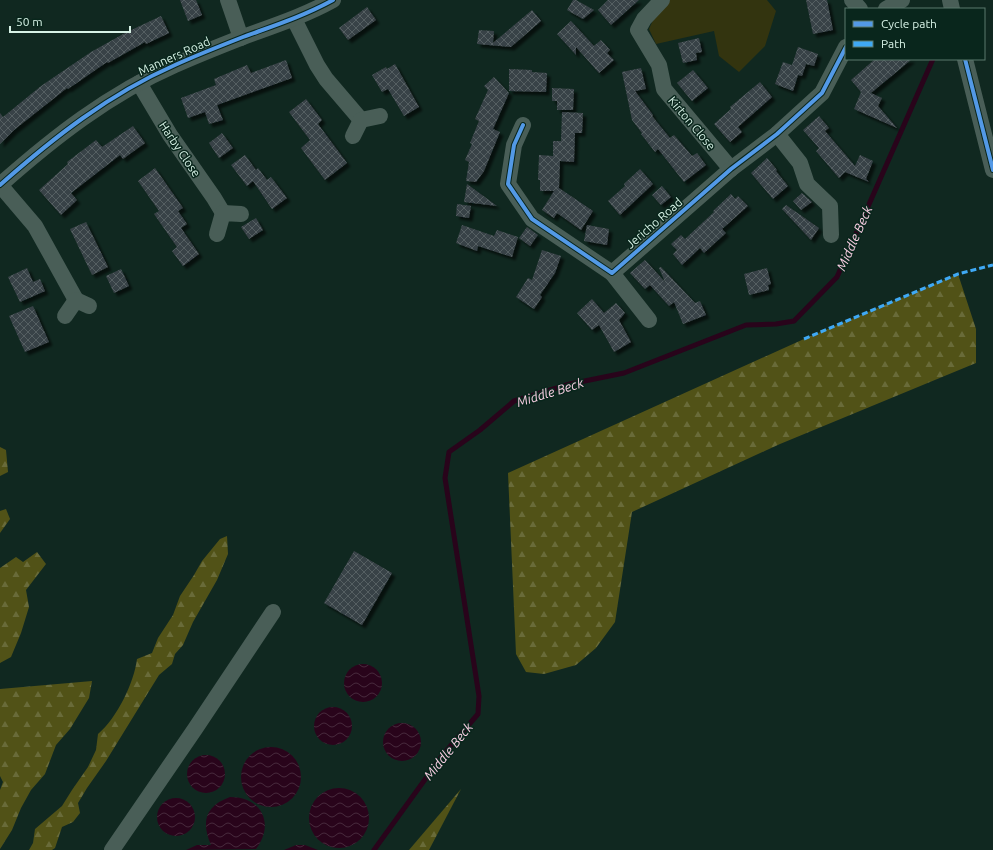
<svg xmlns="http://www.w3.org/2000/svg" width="993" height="850" font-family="Ubuntu,sans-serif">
<defs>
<pattern id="forest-firs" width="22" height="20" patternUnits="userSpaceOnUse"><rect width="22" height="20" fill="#515217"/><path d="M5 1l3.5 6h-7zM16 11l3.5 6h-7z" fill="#696b39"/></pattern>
<pattern id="water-waves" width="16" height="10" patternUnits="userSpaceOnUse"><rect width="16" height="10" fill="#29041b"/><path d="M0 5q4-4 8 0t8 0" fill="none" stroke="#47293c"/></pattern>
<pattern id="building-cross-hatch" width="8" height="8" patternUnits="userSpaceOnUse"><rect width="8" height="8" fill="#394247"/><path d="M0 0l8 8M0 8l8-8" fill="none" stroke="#555e62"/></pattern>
<filter id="shadow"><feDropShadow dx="3.5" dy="3.5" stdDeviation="1" flood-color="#0009"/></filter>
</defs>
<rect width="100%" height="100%" fill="#102820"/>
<polygon fill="#33340f" points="669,0 767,0 776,11 765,46 739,72 719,56 714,31 656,44 649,29 654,18"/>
<g fill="url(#forest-firs)">
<polygon points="958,274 976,329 976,363 780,444 632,512 615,622 596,648 576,665 544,674 526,672 516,654 508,473 804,339"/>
<polygon points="0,447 6,450 8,472 0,476"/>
<polygon points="6,509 10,519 0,533 0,511"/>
<path d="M227 536 228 554 217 580 193 622 183 645 175 654 172 664 159 675 106 761 87 788 78 803 80 813 73 822 62 827 55 848 52 850H29L33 843 35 829 62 806 72 790 88 767 96 750 98 734C117 718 134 683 137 659L152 653 158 638 173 615 180 596 194 575 202 561 220 539Z"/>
<polygon points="37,552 46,564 26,590 29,607 21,633 11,657 0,663 0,568 16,557 23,562"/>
<polygon points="92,681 89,698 70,729 56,745 45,774 31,790 21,808 12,830 0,849 0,790 3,782 0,776 0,689"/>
<polygon points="461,789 429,850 409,850"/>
</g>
<g fill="url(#water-waves)">
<circle cx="363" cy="683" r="19"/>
<circle cx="333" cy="726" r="19"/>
<circle cx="402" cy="742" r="19"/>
<circle cx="271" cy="777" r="30"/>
<circle cx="206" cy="774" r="19"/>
<circle cx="339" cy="818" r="30"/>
<path d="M230 797C262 797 275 824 256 849L186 850 197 845H211C201 822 205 806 230 797Z"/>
<circle cx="176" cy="817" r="19"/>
<polygon points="296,845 305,845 318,850 284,850"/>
</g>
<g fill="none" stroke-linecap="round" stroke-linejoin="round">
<polyline stroke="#29041b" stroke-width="5" points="374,850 442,756 478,714 479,696 445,478 449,452 480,430 514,401 570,384 624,373 746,325 776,324 794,321 837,277 933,59"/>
</g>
<g fill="url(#building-cross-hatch)" filter="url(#shadow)">
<polygon points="180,0 196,0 202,15 188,21"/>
<polygon points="573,0 576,0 594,10 583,19 567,10"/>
<polygon points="608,0 639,0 611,25 598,10"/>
<polygon points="806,0 827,0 833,30 813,34"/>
<polygon points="367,7 376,20 348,40 339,28"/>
<polygon points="532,10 541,21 511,47 477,44 479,30 494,31 493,43"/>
<polygon points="161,16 169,33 146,44 145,42 108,63 107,62 68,89 67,88 14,130 0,144 0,113 3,117 41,86 91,52 125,33"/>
<polygon points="571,21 594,46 601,40 610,50 607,53 614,60 599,73 576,47 576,55 557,34"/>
<polygon points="699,38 702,52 696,53 697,60 683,63 678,43"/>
<polygon points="798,47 818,54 814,66 806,64 802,76 798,75 793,91 775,84 783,62 792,65"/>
<polygon points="875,59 912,59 871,93 882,98 878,106 897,128 854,109 861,92 851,80"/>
<polygon points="286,60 292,78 217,105 223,120 209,124 205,112 188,118 181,98 216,85 214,79 247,65 251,73"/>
<polygon points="395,64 419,107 404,116 388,89 382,92 372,75 386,67 387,69"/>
<polygon points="641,68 646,89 635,91 653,115 652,116 670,138 674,135 692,156 697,153 706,165 684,182 658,149 655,152 641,134 642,133 632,120 622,72"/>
<polygon points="509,69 532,70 532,72 547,73 546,92 509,91"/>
<polygon points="693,70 708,88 692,101 677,83"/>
<polygon points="494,77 509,93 493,129 500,132 484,171 476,182 466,181 469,162 465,160 472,144 470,143 479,121 475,119 488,90 484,86"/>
<polygon points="760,82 772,97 738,127 742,132 730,142 714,124 731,109 730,107"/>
<polygon points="552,88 574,89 573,110 557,110 557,101 552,101"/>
<polygon points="306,99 322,120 318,124 347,163 325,180 301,148 310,140 289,112"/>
<polygon points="562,112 583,113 582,133 575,133 574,162 560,161 559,188 593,211 581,230 557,213 554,218 542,210 554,191 540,191 540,180 538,180 539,155 553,156 553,141 561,141"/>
<polygon points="819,116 829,128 825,131 855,166 860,155 873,161 866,179 869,182 845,172 839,178 816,151 819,148 803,130"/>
<polygon points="133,126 145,143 123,159 120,155 71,193 77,200 61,215 39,190 68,164 67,162 96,140 102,147"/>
<polygon points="222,133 233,148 219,158 209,143"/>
<polygon points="245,155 256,170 258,168 267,180 271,177 287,198 272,209 253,181 247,186 231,165"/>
<polygon points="767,158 777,170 776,171 788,186 773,199 751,173"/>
<polygon points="155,168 183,208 178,211 187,224 181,228 199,254 183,266 172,251 177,247 154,214 159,211 138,181"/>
<polygon points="640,169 653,184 620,215 608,201 625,186 624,184"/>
<polygon points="467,184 497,206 464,202"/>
<polygon points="662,186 671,197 661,205 652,195"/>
<polygon points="802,193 812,202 801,210 793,201"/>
<polygon points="731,194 735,199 738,196 748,206 722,229 726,233 704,253 700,248 682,265 673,254 677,250 671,244 681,235 685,239 714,212 713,211"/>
<polygon points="457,204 471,206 469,218 456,216"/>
<polygon points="786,205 819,228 811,240 782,209"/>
<polygon points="256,218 263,230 249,239 241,227"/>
<polygon points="86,222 108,267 92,275 70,229"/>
<polygon points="462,225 494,236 497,230 518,237 512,257 478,246 477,251 456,243"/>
<polygon points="587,225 609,229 607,245 584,241"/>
<polygon points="527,227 538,235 530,246 519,238"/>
<polygon points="542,250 561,256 555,273 540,295 542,297 534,309 516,297 528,278 532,280"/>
<polygon points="645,260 665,282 659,268 661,267 695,303 700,301 706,315 683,324 674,302 669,306 650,285 645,289 630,273"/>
<polygon points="27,268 33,282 40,279 45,291 20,302 8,277"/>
<polygon points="767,268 771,284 768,285 769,290 749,295 744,274"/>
<polygon points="121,269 129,286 114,293 106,276"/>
<polygon points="592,299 604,313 616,303 625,313 619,320 631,342 614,352 599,325 592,330 577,313"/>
<polygon points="33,306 49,342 25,352 9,316"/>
<polygon points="354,551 392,573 362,625 324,603"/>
</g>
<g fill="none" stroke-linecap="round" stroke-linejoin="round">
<g stroke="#495e57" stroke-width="16">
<polyline points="228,0 241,38"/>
<polyline points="662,0 644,19 638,30 659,65 664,89 731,169"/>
<polyline points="852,0 860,9"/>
<polyline points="950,0 952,9"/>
<polyline points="886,9 902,0"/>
<polyline points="294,19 317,65 326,79 361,120"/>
<polyline points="965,59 993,170"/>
<polyline points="139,83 170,135 214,198 223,213"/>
<polyline points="523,125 514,145 508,184 532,219 612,273 731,169 777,134 822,93 846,47"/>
<polyline points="777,134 800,163 807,184 830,206 831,235"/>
<polyline points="353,136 361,120 380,116"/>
<path d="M0 185C53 138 109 94 175 65 197 55 220 46 243 37 273 26 304 16 333 0"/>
<polyline points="0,185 35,226 76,300"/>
<polyline points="217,234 223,213 241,214"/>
<polyline points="612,273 649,320"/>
<polyline points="65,316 76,300 89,306"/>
<polyline points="112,850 195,729 273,612"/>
</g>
<polyline stroke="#3fa9f5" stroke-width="3" stroke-dasharray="6 3" stroke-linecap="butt" points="804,339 958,274 993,265"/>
<defs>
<g id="cycleway">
<polyline points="965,59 993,170"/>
<polyline points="523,125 514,145 508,184 532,219 612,273 731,169 777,134 822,93 846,47"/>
<path d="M0 185C53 138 109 94 175 65 197 55 220 46 243 37 273 26 304 16 333 0"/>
</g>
</defs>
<use href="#cycleway" stroke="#09261c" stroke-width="6"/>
<use href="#cycleway" stroke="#5399e6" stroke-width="4"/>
</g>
<g text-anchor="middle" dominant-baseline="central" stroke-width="3" stroke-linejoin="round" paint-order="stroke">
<g font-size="12" fill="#d7f2e6" stroke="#09261c">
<text transform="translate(174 56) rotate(-24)">Manners Road</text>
<text transform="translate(692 123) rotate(50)">Kirton Close</text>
<text transform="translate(180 149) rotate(56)">Harby Close</text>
<text transform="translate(654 223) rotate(-41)">Jericho Road</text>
</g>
<g font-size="13" font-style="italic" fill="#fcd1e6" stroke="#09261c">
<text transform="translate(854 238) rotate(-66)">Middle Beck</text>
<text transform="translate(550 392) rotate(-17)">Middle Beck</text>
<text transform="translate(448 751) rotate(-51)">Middle Beck</text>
</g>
</g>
<rect x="845" y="8" width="140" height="52" fill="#09261c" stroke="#5b786d"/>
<rect x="853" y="21" width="20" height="6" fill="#5399e6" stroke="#5b786d"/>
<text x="881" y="28" font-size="12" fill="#d7f2e6">Cycle path</text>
<rect x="853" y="41" width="20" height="6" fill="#3fa9f5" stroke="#5b786d"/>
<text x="881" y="48" font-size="12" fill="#d7f2e6">Path</text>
<path d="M10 26v6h120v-6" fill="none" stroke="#d7f2e6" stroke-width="2"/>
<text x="16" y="26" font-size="12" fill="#d7f2e6" stroke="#09261c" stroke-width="3" paint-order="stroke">50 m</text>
</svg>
